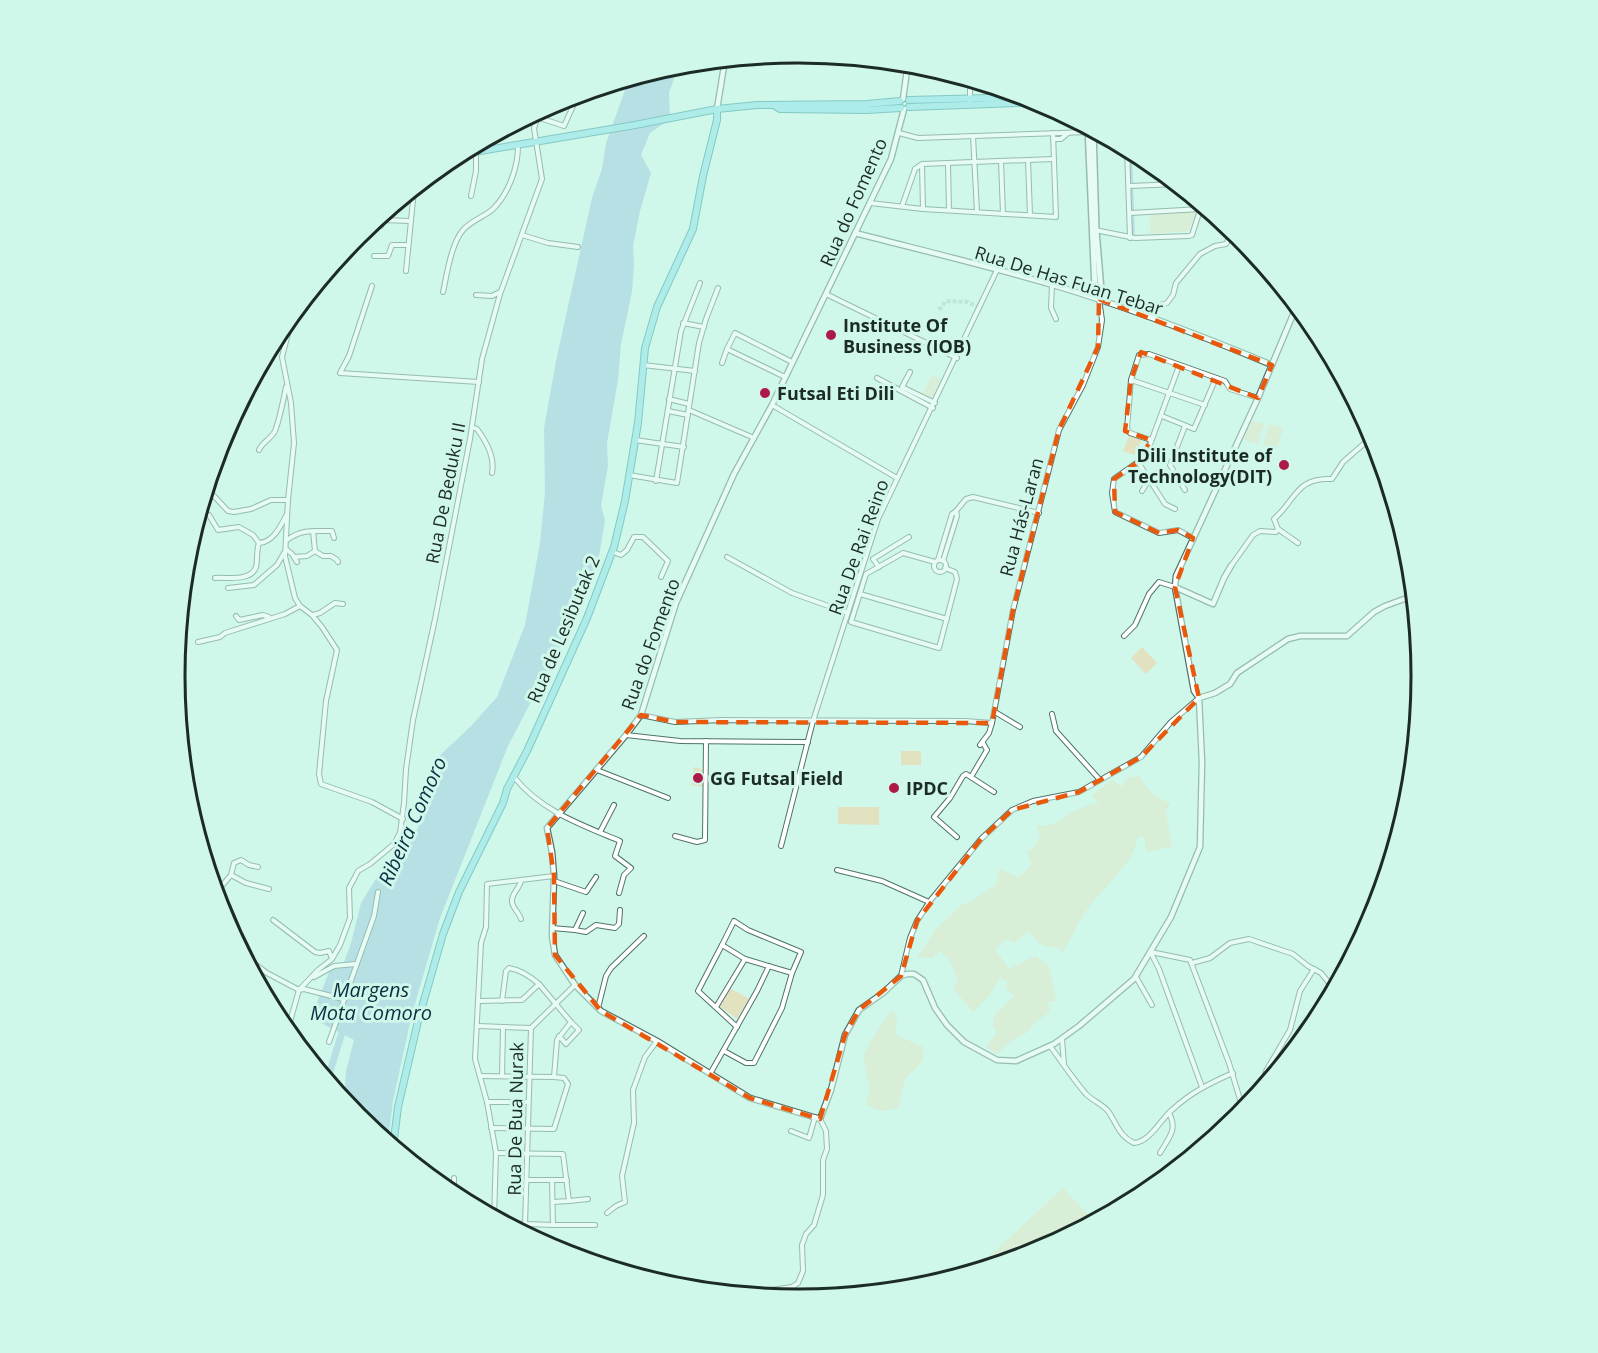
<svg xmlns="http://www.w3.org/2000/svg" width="1598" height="1353" font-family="'Open Sans',sans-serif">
<rect width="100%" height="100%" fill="#cff7ea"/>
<g fill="#e2e2c1">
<polygon points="1197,210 1189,231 1151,234 1149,213"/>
<polygon points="932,375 941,379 932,398 923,393"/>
<polygon points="1250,420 1264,424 1258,444 1244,440"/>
<polygon points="1269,424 1283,428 1277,449 1263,445"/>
<polygon points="1130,434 1142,439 1135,455 1123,451"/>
<polygon points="1142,647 1157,663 1146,674 1131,658"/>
<rect x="901" y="751" width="20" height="14"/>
<polygon points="694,767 705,770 702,787 691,785"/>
<path d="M1139 776C1147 789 1155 798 1170 803L1166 812 1172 846 1149 852 1145 849V837H1138C1132 866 1106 884 1089 907 1079 920 1071 938 1063 952L1055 946 1051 948 1040 944 1029 931 1014 943 1006 939 995 949 1009 969 1035 956 1049 966 1056 1001 1048 1002 1050 1012 1034 1023 1028 1032 1011 1041 997 1054 986 1047 997 1032 993 1026 994 1016 1014 995 1006 989 1007 981 1000 977 990 995 973 1012 953 988 958 979 949 960 939 950 933 958H917L936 929 962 904H967L996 885 1000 868 1018 878 1032 864 1027 852 1034 847 1040 835 1036 825C1051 830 1063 817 1075 811 1082 807 1091 805 1099 803L1091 796 1112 780 1121 787 1127 778Z"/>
<polygon points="838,807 879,807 879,825 838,824"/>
<polygon points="729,988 750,999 737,1019 719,1006"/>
<path d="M891 1011 897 1015 896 1035 923 1047C926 1061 917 1069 906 1077L898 1108 881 1111 866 1105 870 1089 863 1056 872 1039Z"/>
<polygon points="1063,1188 1095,1222 1037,1253 987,1268 982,1263"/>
</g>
<polygon fill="#9ac3df" points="679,64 669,93 670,119 650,133 641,155 651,173 640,211 633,246 634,265 632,292 621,344 618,380 607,443 608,465 601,506 605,520 599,556 585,598 508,746 440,918 412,1014 393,1101 388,1142 358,1117 344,1101 346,1071 354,1040 317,1021 317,1002 330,970 343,965 351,943 361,903 380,872 418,828 421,791 434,761 471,726 497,697 525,625 540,543 545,492 544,428 556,361 592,198 602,169 606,143 629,79"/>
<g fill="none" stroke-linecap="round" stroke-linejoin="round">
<polyline stroke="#9ac3df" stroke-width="4" points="1130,149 1133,238"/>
<polyline stroke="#9ac3df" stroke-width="7" points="327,1081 344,1026"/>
<polyline stroke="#abcec3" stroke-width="4" stroke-dasharray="4 2" stroke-linecap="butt" points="939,310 946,301 968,302 980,308"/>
<defs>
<g id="minor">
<polyline points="970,100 970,80"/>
<polyline points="537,117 564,126 578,95"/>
<polyline points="899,133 918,138 1089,132"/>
<polyline points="973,136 977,212"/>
<polyline points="1053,139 1061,139 1068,133"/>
<polyline points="1093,140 1110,139"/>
<polyline points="1127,148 1130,238"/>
<polyline points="1028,160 1030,215"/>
<polyline points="1001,161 1003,214"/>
<polyline points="1128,161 1148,159"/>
<polyline points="948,164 949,210"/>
<polyline points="922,165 923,209"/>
<polyline points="1129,186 1178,184"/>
<polyline points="471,196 476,171 476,152"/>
<polyline points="870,203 923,209 1056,217 1053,133"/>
<polyline points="902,206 915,169 922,164 1053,159"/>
<polyline points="1130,213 1201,209"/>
<polyline points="381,226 383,220 410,221"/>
<polyline points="1095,230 1135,238 1189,236 1192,235 1202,204"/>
<polyline points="522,235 548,243 578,247"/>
<polyline points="374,256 388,256 392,245 408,245"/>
<polyline points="406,271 414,190"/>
<polyline points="1052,285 1051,308 1056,319"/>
<polyline points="372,286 349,356 340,373 479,382"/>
<path d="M443 292C447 274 451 244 463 230 472 220 484 217 493 209 509 193 518 167 518 146"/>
<polyline points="826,294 957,358"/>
<polyline points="476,295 492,296 500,292"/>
<polyline points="293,314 282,357 291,403 294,443 288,500 285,556 295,598 300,606 312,615 322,627 337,650 326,701 319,774 321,784 372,802 403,819"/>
<polyline points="1146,315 1157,306 1167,303 1173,295 1176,283 1200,254 1215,246 1226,244 1232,233"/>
<polyline points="683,323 704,327"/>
<polyline points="722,363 727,349"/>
<polyline points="643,365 695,371"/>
<polyline points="1179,366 1148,450 1138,462 1114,479 1112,493 1115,512 1159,533 1178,530 1193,538"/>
<polyline points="910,372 902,387 935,403"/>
<polyline points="785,377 727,349 735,333 792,362"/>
<polyline points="877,378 933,408"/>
<polyline points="1131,380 1205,405"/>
<polyline points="669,399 689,404"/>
<polyline points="772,405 897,478"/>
<polyline points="689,410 754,438"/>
<polyline points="668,411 688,415"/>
<polyline points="1162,416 1194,429 1216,378"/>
<polyline points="1185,426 1170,465 1185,490"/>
<path d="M472 427 477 429C486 441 495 458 492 473"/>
<polyline points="635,440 684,447"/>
<polyline points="1151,440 1130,433 1127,429 1131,380 1139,355 1149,354 1225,381 1230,389 1258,398"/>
<path d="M259 450C262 442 271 439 275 431 280 418 283 401 286 387"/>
<polyline points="1138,462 1165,504 1175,509"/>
<polyline points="629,475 677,483 699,343 706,319 718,288"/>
<polyline points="656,481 681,331 700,283"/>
<polyline points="1142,491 1149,480"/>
<polyline points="203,501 214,496 228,511 234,512 251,509 271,500 288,500"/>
<polyline points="956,511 966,499 973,497 1039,513"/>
<path d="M199 515H209L218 530 239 527 253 535 259 543C274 542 281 525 287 514"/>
<path d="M287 540C302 529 314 531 332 531L334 538"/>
<path d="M1298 543 1278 529 1274 519C1296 500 1296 477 1332 479L1343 462 1374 435"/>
<polyline points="286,549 292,554 297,562"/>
<polyline points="315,551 323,556 331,556 337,560 338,562"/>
<polyline points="613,552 621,555 627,550 634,537 643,537 668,561 661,577"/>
<polyline points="294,557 307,556 315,551 313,531"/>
<polyline points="727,557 792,593 848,613"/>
<circle cx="940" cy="566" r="6"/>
<polyline points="938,560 952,514 956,511 957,516 943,561"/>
<polyline points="935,562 903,553 866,574 851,622 939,648 957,579 955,572 945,568"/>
<polyline points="1231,566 1253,535 1260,531 1276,532 1278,529"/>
<polyline points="879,567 873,559 909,537"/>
<path d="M215 578C226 577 251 582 256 567 258 559 256 551 259 543"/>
<polyline points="228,588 254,585 277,565 284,553"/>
<polyline points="860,594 947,619"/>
<polyline points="313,615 320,613 335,603 343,604"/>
<polyline points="236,616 239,620 263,615 269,617"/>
<polyline points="1124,636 1135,625 1149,594 1159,582 1175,587"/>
<polyline points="198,642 220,637 225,633 285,614 300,606"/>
<polyline points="995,712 1020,727"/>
<polyline points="1052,714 1056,731 1100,780"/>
<polyline points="641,715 675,722 722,720 965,721 992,723"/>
<polyline points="626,735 680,741 808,742"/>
<polyline points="980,745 989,733 992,723 1013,610 1059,430 1083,385 1098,347 1102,320 1099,299"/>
<polyline points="597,770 668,798"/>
<path d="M514 777C541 811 582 825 620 841L615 856 631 868 624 875 619 893"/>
<polyline points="971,777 987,750 983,743"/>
<polyline points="600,832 614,805"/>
<polyline points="675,836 697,842 705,840 706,741"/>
<polyline points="957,837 934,817 950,798 963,776 966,774 994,792"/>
<polyline points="781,846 813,721 878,519 997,270"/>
<polyline points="837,870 882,881 929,902"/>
<polyline points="231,875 234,863 241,860 249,865 258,867"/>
<path d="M521 880C520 889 511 893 512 902 513 909 519 912 521 919"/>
<polyline points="554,881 586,892 596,877"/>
<polyline points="215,891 220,888 231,875 246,883 269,889"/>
<polyline points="273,920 315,952 320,953 329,951 332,958"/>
<polyline points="552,928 575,930 583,913"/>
<polyline points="575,930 586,932 596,925 615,928 619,924 620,910"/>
<polyline points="722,945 734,921 748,930 801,952 792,973"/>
<polyline points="1151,952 1190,960 1229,1063 1244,1113"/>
<polyline points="1151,953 1159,969 1202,1087"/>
<polyline points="244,956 267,973 299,990 304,989 343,999"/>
<polyline points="1192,963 1210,958 1230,943 1249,939 1293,954 1308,966 1321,973 1330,984 1332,997"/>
<polyline points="901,976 910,938 917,921 930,901 981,839 1012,810 1033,801 1079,792 1141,757 1171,722 1199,698"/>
<polyline points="314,977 334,966 355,964"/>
<polyline points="1136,977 1152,1005"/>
<polyline points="479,1001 522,1000 539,984 571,1022 557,1040 554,1077 480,1076"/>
<path d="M502 1001 506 971 509 968C521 970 530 976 539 984"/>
<polyline points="716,1007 745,959"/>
<polyline points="598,1008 606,976 611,968 644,936"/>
<polyline points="478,1026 531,1028"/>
<polyline points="287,1032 299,990 318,970 332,959 340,945 350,918 349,888 355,877 358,871 370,864 394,844 400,833 404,803 406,769 413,720 435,619 470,439 482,359 500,294 542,179 534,128 540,111"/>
<polyline points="559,1036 566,1044 579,1030 571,1022"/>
<polyline points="1062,1039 1064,1064"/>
<polyline points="329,1042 374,916 378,892"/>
<path d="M1050 1046C1062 1062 1073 1079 1086 1094 1093 1101 1102 1104 1108 1111 1117 1124 1119 1136 1134 1143 1150 1142 1160 1120 1172 1110 1190 1093 1210 1083 1233 1073"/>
<polyline points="724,1051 746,1063 754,1063 782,1008 792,973 745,959 722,945 698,991 737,1027"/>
<polyline points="710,1074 757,991 769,966"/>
<polyline points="502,1076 503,1028"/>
<polyline points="1260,1093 1266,1071 1290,1030 1300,991 1314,969"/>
<polyline points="487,1102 527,1102"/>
<polyline points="491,1128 554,1129 568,1084 564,1078 554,1077"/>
<polyline points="791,1131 809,1138 815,1117"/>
<polyline points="496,1153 563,1154 569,1201 553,1202"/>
<path d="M1160 1153C1169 1137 1178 1130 1169 1113"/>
<polyline points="528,1180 567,1180"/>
<polyline points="454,1196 454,1178"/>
<polyline points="569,1201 588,1199"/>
<polyline points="607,1213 616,1206 625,1202 622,1176 634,1123 633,1090 645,1057 657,1041"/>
<polyline points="494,1218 496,1153 487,1102 475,1059 481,943 486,927 487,884 554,876"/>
<polyline points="504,1223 553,1225 552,1180"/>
<polyline points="553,1225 595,1225"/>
<polyline points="528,1236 525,1225 531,1028 575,985"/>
<polyline points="762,1297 771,1290 792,1287 798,1283 803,1271 802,1245 806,1234 814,1225 823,1195 823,1160 827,1149 826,1131 820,1119"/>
</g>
<g id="tertiary">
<polyline points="903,99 908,63"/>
<polyline points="717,109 725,60"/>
<polyline points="904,109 891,159 772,405 734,474 676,603 641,715 626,735 547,828 552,852 554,876 552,936 555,955 575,985 601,1011 657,1041 750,1098 820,1119 831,1090 845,1035 859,1010 883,993 901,976 907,974 914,974 923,980 935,1008 947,1025 964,1042 997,1060 1016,1061 1054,1044 1079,1026 1134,979 1171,917 1200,847 1202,762 1199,698"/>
<path d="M855 233C921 250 988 266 1053 285 1128 307 1200 335 1272 365"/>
<polyline points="1175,587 1213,604 1224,578 1231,566"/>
<polyline points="1199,698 1194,691 1175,587 1176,576 1258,398 1297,305"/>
<polyline points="1199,698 1215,693 1230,684 1237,673 1288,639 1300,636 1347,636 1374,612 1385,606 1415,595"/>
</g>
<g id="secondary">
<polyline points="1088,127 1095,290 1099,299"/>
<polyline points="1093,129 1096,230 1101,290 1099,298"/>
</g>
<g id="primary">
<polyline points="909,100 1027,97"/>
<polyline points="775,106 780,109 867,110 901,108"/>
<polyline points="909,107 1042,102"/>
<polyline points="457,155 635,125 717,109 757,105 867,104 900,101"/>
<polyline points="393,1147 398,1107 418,1021 443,934 459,892 503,803 507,789 527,751 587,618 614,547 625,501 638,423 645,348 657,307 693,229 703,176 717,120 717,109"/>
</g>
</defs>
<use href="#minor" stroke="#507469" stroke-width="6"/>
<use href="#tertiary" stroke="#507469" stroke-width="7"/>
<use href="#secondary" stroke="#507469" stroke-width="8"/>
<use href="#primary" stroke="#299099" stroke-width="8"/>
<use href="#minor" stroke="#fff" stroke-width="4"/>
<use href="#tertiary" stroke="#fff" stroke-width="4.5"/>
<use href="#secondary" stroke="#fff" stroke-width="5"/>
<use href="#primary" stroke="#83dde7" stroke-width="6"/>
</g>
<path d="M0 0H1598V1353H0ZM1099 299 1272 365 1258 398 1141 352 1131 380 1125 431 1151 440 1138 462 1114 479 1115 512 1159 533 1178 530 1193 538 1175 587 1199 698 1141 757 1079 792 1012 810 981 839 917 921 901 976 859 1010 845 1035 820 1119 750 1098 601 1011 555 955 554 876 547 828 641 715 675 722 992 723 1013 610 1059 430 1098 347Z" fill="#cff7ea" fill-opacity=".55" fill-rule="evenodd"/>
<path fill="none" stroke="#e8590c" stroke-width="4.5" stroke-dasharray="12 8" stroke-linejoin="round" d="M1099 299 1272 365 1258 398 1141 352 1131 380 1125 431 1151 440 1138 462 1114 479 1115 512 1159 533 1178 530 1193 538 1175 587 1199 698 1141 757 1079 792 1012 810 981 839 917 921 901 976 859 1010 845 1035 820 1119 750 1098 601 1011 555 955 554 876 547 828 641 715 675 722 992 723 1013 610 1059 430 1098 347Z"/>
<g fill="#ad1a48" stroke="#cff7ea" stroke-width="2">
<circle cx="831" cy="335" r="6"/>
<circle cx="765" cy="393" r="6"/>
<circle cx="1284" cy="465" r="6"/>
<circle cx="698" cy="778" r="6"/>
<circle cx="894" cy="788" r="6"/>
</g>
<g text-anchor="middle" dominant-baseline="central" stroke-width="6" stroke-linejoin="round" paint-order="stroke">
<g font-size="18" fill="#1c2b26" stroke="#cff7ea">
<text transform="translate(853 202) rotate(-66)">Rua do Fomento</text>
<text transform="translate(1069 280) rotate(17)">Rua De Has Fuan Tebar</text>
<text transform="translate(445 493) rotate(-79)">Rua De Beduku II</text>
<text transform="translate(1021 517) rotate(-75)">Rua Hás-Laran</text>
<text transform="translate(858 547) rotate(-70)">Rua De Rai Reino</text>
<text transform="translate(563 629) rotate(-67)">Rua de Lesibutak 2</text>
<text transform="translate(650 644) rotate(-70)">Rua do Fomento</text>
<text transform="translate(515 1119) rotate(-89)">Rua De Bua Nurak</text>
</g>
<g font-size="18" font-weight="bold" fill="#1c2b26" stroke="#cff7ea" text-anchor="start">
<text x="843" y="325">Institute Of<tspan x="843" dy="21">Business (IOB)</tspan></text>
<text x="777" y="393">Futsal Eti Dili</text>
<text x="1272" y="455" text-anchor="end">Dili Institute of<tspan x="1272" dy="21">Technology(DIT)</tspan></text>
<text x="710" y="778">GG Futsal Field</text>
<text x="906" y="788">IPDC</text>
</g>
<g font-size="20" font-style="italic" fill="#0b2e42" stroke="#cff7ea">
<text transform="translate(412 821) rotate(-66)">Ribeira Comoro</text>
<text x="371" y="989">Margens<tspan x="371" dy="23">Mota Comoro</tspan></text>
</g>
</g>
<path d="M0 0H1598V1353H0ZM185 676a613 613 0 1 1 1226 0a613 613 0 1 1-1226 0Z" fill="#cff7ea" fill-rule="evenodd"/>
<path fill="none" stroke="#1c2b26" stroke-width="3" d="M185 676a613 613 0 1 1 1226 0a613 613 0 1 1-1226 0Z"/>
</svg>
